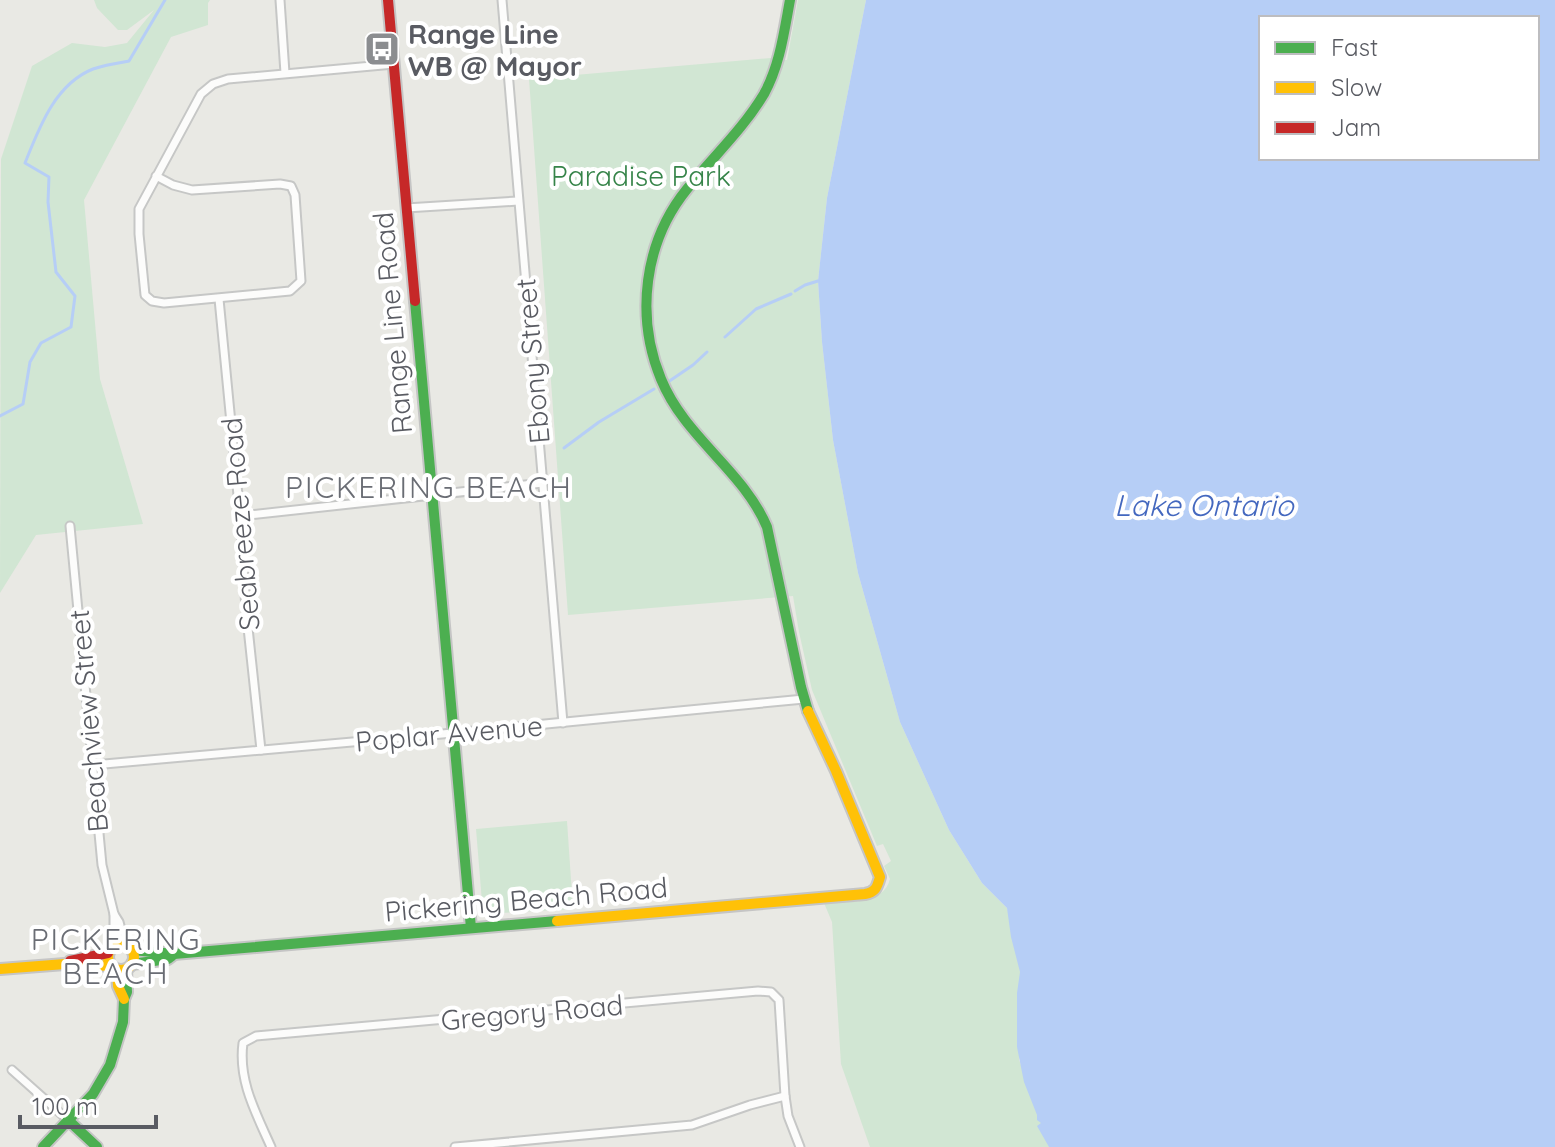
<svg xmlns="http://www.w3.org/2000/svg" width="1555" height="1147" font-family="Quicksand,sans-serif">
<rect width="100%" height="100%" fill="#e9e9e4"/>
<g fill="#d1e6d3">
<polygon points="94,0 210,0 208,3 208,25 171,37 84,200 100,379 143,524 36,535 0,593 1,159 32,66 72,43 105,47 127,43 154,10 127,30 118,30 97,8"/>
<path d="M798 0H866L827 198 818 281 822 342 833 440 858 573 900 722 949 830 982 883 1007 908 1025 958 1019 1060 1054 1147H870L841 1064 832 922 824 903C847 901 883 906 890 879L884 866 891 861 883 844 877 846 812 690 799 632 793 596 568 615 529 79 771 58 787 60Z"/>
<polygon points="567,821 573,909 483,914 476,829"/>
</g>
<path fill="#b6cef6" fill-rule="evenodd" d="M866 0H1555V1147H1049L1037 1126 1041 1123 1037 1120V1115L1024 1082 1017 1047V993L1020 972 1011 937 1007 908 982 883 949 830 900 722 858 573 833 440 822 342 818 281 827 198ZM1261 18H1537V158H1261Z"/>
<g fill="none" stroke-linecap="round" stroke-linejoin="round">
<g stroke="#b6cef6" stroke-width="3">
<polyline points="795,291 805,285 818,281"/>
<polyline points="725,337 756,309 791,294"/>
<polyline points="668,382 693,365 707,352"/>
<path d="M0 416 23 404 30 362 41 343 71 327 75 296 56 272 48 202 49 177 25 163C39 128 55 84 93 69 104 65 117 63 129 61L165 0"/>
<polyline points="564,448 599,422 654,389"/>
</g>
<defs>
<g id="street">
<polyline points="280,0 285,73"/>
<polyline points="502,0 563,723"/>
<polyline points="156,176 173,185 192,190 280,184 291,186 295,195 301,281 290,291 164,303 152,301 145,295 139,234 139,209 201,94 213,84 228,79 394,64"/>
<polyline points="406,208 518,201"/>
<polyline points="219,299 240,516 246,609 261,750"/>
<polyline points="240,516 543,483"/>
<polyline points="70,526 102,865 114,914 119,922 125,945"/>
<polyline points="93,765 442,734 804,699"/>
<polyline points="114,946 114,914"/>
<polyline points="12,1070 68,1120"/>
<path d="M271 1147C256 1113 238 1081 243 1043L256 1036 758 991 771 992 779 1000 785 1096 788 1116 800 1147"/>
<polyline points="455,1147 692,1125 750,1105 785,1096"/>
</g>
<g id="fast">
<path d="M790 0C784 32 780 65 764 94 743 129 713 157 687 189 644 242 635 316 661 379 685 438 743 470 767 527L801 687 808 711"/>
<polyline points="415,301 471,928"/>
<polyline points="132,950 174,954 557,921"/>
<polyline points="132,964 168,959 172,956"/>
<polyline points="68,1120 97,1147"/>
<polyline points="43,1147 93,1094 110,1065 123,1022 124,999 127,992 126,970"/>
</g>
<g id="slow">
<path d="M557 921 865 894C876 892 877 887 880 877L836 771 808 711"/>
<circle cx="121" cy="957" r="13"/>
<polyline points="0,969 65,964 111,966"/>
<polyline points="117,970 118,986 124,999"/>
</g>
<g id="jam">
<polyline points="388,0 415,301"/>
<polyline points="70,961 108,953"/>
</g>
</defs>
<use href="#street" stroke="#c6c7c6" stroke-width="11"/>
<use href="#fast" stroke="#c5c5c5" stroke-width="14"/>
<use href="#slow" stroke="#c5c5c5" stroke-width="14"/>
<use href="#jam" stroke="#c5c5c5" stroke-width="14"/>
<use href="#street" stroke="#fcfcfb" stroke-width="7"/>
<use href="#fast" stroke="#4caf50" stroke-width="10"/>
<use href="#slow" stroke="#ffc107" stroke-width="10"/>
<use href="#jam" stroke="#c62828" stroke-width="10"/>
</g>
<defs>
<symbol id="bus-square" viewBox="-11 -11 22 22"><rect x="-9" y="-9" width="18" height="18" rx="4" fill="#8b8d90" stroke="#fff"/><path d="M-5-6H5V4H4V6H2V4H-2V6H-4V4H-5ZM-3.5-4V0h7V-4ZM-3.5 1.2v1.5H-2V1.2ZM2 1.2v1.5H3.5V1.2Z" fill="#fff"/></symbol>
</defs>
<g fill-rule="evenodd">
<use href="#bus-square" x="362" y="29" width="40" height="40"/>
</g>
<g text-anchor="middle" dominant-baseline="central" stroke-width="8" stroke-linejoin="round" paint-order="stroke">
<g font-size="28" font-weight="bold" fill="#595b62" stroke="#fff" text-anchor="start">
<text x="408" y="33">Range Line<tspan x="408" dy="32">WB @ Mayor</tspan></text>
</g>
<g font-size="28" fill="#368449" stroke="#fff">
<text x="641" y="175">Paradise Park</text>
</g>
<g font-size="28" fill="#595b62" stroke="#fff">
<text transform="translate(392 323) rotate(-95)">Range Line Road</text>
<text transform="translate(532 361) rotate(-95)">Ebony Street</text>
<text transform="translate(240 524) rotate(-95)">Seabreeze Road</text>
<text transform="translate(88 721) rotate(-95)">Beachview Street</text>
<text transform="translate(449 733) rotate(-5)">Poplar Avenue</text>
<text transform="translate(526 899) rotate(-5)">Pickering Beach Road</text>
<text transform="translate(532 1012) rotate(-5)">Gregory Road</text>
</g>
<g font-size="30" letter-spacing="2" fill="#6a6d74" stroke="#fff">
<text x="429" y="487">PICKERING BEACH</text>
<text x="116" y="939">PICKERING<tspan x="116" dy="34">BEACH</tspan></text>
</g>
<g font-size="30" font-style="italic" fill="#4468bf" stroke="#fff">
<text x="1204" y="505">Lake Ontario</text>
</g>
</g>
<rect x="1259" y="16" width="280" height="144" fill="#ffffff" stroke="#bdbdc0" stroke-width="2"/>
<rect x="1275" y="42" width="40" height="12" fill="#4caf50" stroke="#bdbdc0" stroke-width="2"/>
<text x="1331" y="56" font-size="24" fill="#595b62">Fast</text>
<rect x="1275" y="82" width="40" height="12" fill="#ffc107" stroke="#bdbdc0" stroke-width="2"/>
<text x="1331" y="96" font-size="24" fill="#595b62">Slow</text>
<rect x="1275" y="122" width="40" height="12" fill="#c62828" stroke="#bdbdc0" stroke-width="2"/>
<text x="1331" y="136" font-size="24" fill="#595b62">Jam</text>
<path d="M20 1115v12h136v-12" fill="none" stroke="#595b62" stroke-width="4"/>
<text x="32" y="1115" font-size="24" fill="#595b62" stroke="#ffffff" stroke-width="6" paint-order="stroke">100 m</text>
</svg>
